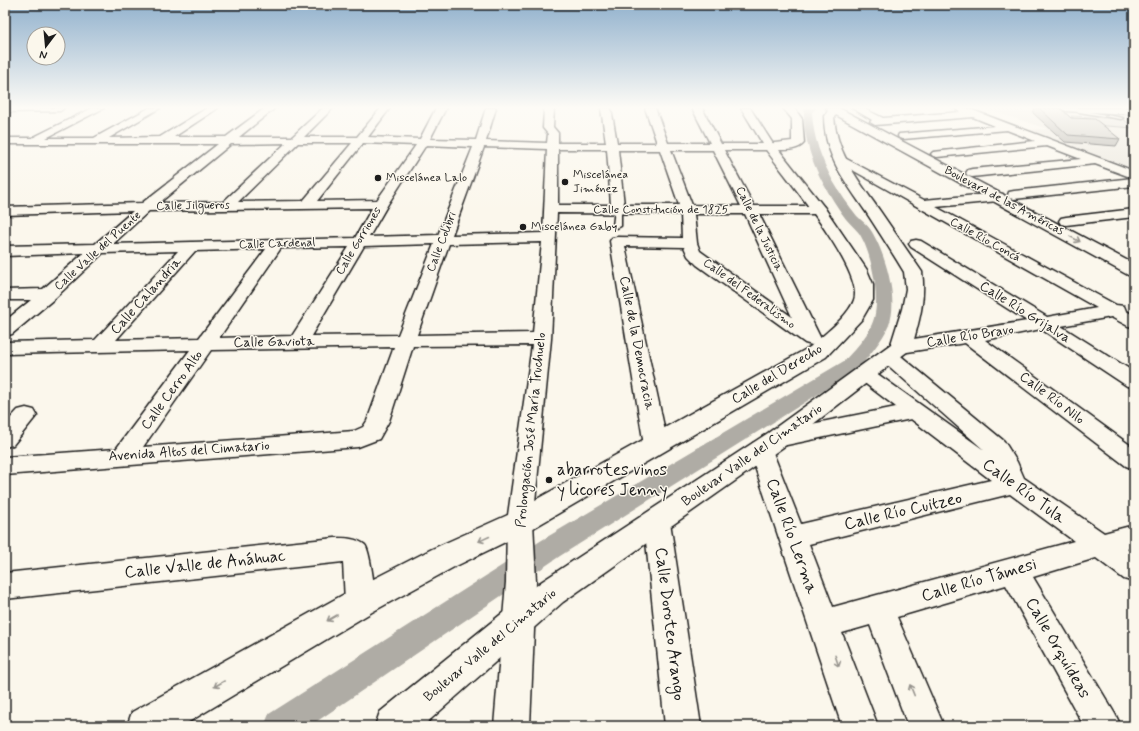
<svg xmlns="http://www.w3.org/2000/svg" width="1139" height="731" font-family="Mynerve,sans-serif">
<rect width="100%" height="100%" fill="#fbf7ec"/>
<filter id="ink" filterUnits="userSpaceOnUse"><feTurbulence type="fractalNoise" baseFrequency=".025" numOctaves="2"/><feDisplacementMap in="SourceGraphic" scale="8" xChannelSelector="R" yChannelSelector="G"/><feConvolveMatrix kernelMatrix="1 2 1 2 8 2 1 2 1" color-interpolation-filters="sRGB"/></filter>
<g filter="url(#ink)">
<polygon fill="#eae6dc" points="985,109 1069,113 1076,112 1134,114 1134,169 1027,130 1048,129"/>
<polygon fill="#dad7ce" stroke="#7b7a75" points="1071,116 1123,119 1134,128 1080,124"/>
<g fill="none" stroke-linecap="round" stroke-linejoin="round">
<path fill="#afaca5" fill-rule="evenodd" d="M806 108H817L812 112C813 137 821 159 833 181 840 193 848 205 857 216 862 221 868 225 872 232 885 254 899 299 889 325 882 341 869 355 858 369L560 556 310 726H264L269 714 542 540 844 361C854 350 866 338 872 324 882 302 872 253 859 233 855 228 850 224 846 219 823 187 803 152 804 111Z"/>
<defs>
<g id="lane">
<polygon points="1055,108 1067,108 1123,118 1121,119"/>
<polygon points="618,207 621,209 621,226 617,228 613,226 615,209"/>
</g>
<g id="street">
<polygon points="5,108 64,108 60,111 5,112"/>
<path d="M92 108H104L46 138H94L149 108H160L109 138 160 137 207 108H218L174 137H226L265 108H275L239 137H292L323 108H333L304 137H357L381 108H390L368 137 420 139 436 108H446L430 139 476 140 486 108H496L486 141 547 143 548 134 543 128 544 108H554L553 127 558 133V143H606L601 108H611L617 143H657L645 108H655L668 143H710L692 108H702L721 144H763L741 108H750L775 147 770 150H724L754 206H819L824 207 826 210 824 213 819 214H759L821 339 819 343 812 345 805 343 697 265 688 256 684 247 625 246 668 445 664 451 656 453 648 451 644 445 610 241 612 238 617 237 682 238 681 214 557 213 551 339 533 522 536 582 530 726H494L506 582 507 522 532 345 413 346 389 421 379 439 358 447 5 475V457L116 449 190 350 5 354V342L95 340 178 251 103 253 55 298 12 334 5 336V321L31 300H5V290L43 289 84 253 5 256V246L95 244 133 211 5 215V207L142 203 218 144H5V138H32ZM286 143 223 202 159 203 231 144ZM298 143H352L303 201 238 202ZM363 143 416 145 377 200 317 201ZM426 145 473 147 438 235 369 237 388 204ZM484 147 547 149 543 233 452 235ZM558 149H607L611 205H558ZM618 150H660L679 205H624ZM671 150H713L741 206 692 205ZM372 208 355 238 113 244 149 211ZM694 214H745L792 317 700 251 697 243ZM542 242 533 333 417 335 449 244ZM434 244 398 335 311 336 364 246ZM349 247 292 336 219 338 281 248ZM266 249 199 338 116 340 195 251ZM394 347 367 421 363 427 354 431 143 447 211 350Z"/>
<polygon points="852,108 863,108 883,118 961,112 954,108 967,108 1134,171 1134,186 1014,199 1009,198 1008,195 1009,192 1014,191 1133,178 1095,164 972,177 968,176 966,173 968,170 972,169 1081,159 1047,146 937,157 933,156 931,154 933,152 1035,141 1007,130 903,139 899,138 898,136 899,134 995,126 973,117 875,125 870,122 872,120"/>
<polygon points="837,154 924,200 998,193 1003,194 1004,197 1003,200 998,201 936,207 1116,305 1124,306 1126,311 1134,315 1134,327 1128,326 1111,317 1061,326 1134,372 1134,387 1127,386 1041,329 985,340 1134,448 1134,469 1126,466 965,343 901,353 894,351 891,347 894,343 901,341 1027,321 911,247 909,244 911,241 916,240 921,241 1047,317 1097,308 833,159 831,157 833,155"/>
<polygon points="1134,209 1134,217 1066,225 1061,224 1059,221 1061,218 1066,217"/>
<path d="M889 350 896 352 1004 441 1017 462 1024 478 1104 533 1134 525V547L1127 549 1134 554V582L1124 579 1096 558 1033 577 1115 714 1121 726H1084L1006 585 897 617 944 726H908L870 625 842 633 878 726H842L749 449 753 443 761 441 768 443 765 439 769 433 777 431 896 407 858 378 855 374 858 370 865 368 872 370 984 450 882 360 879 356 882 352ZM911 419 991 480 801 524 770 445 777 447ZM1010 494 1074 541 833 607 809 544Z"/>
<polygon points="26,408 34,410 37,415 13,445 5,447 5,424 18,410"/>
<polygon points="657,511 666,514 670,522 701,726 665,726 644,522 648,514"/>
<path d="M335 538C345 538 357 538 365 545 370 550 376 596 375 603 374 606 372 609 371 612L360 615 349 612 345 602 343 562 5 599V573Z"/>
</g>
<g id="secondary">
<path d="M783 108H794L802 119 804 143C799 150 787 150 779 150L824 207 867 270 873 284V300L862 319 826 357 530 530 454 567 372 612 182 726H127L132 712 348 592 432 549 510 514 810 347C823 335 848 317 854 300 865 271 783 174 764 147L766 144 792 141V119Z"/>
<path d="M826 108H839L1134 264V276L1128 275 836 115 834 117C837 155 859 181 880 211 894 231 908 252 922 272 926 299 919 321 912 347L908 351 786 445 563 602 423 726H375L380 712 541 582 768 433 891 344 902 309 906 289 904 272C892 252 879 232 866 212 845 181 824 156 824 116L828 111Z"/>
<polygon points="1061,108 1134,108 1134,114 1066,111"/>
</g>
</defs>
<use href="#lane" stroke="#1c1c1c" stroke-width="3"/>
<use href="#street" stroke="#1c1c1c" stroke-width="3"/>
<use href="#secondary" stroke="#1c1c1c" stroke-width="3"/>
<use href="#lane" fill="#fbf7ec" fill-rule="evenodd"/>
<use href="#street" fill="#fbf7ec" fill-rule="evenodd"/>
<use href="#secondary" fill="#fbf7ec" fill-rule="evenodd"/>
</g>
<polygon fill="#a8a59e" stroke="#1c1c1c" points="1035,108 1060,108 1071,118 1120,139 1116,146 1065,142 1033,113"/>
<polygon fill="#c3c0b8" stroke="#1c1c1c" points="1039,108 1060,108 1071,118 1095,119 1120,139 1068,135"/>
<defs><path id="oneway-shaft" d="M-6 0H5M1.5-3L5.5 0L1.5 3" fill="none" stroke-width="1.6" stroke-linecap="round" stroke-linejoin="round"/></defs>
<g stroke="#97948e">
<use href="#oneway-shaft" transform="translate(1075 239) rotate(28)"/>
<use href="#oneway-shaft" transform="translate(484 539) rotate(155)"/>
<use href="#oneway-shaft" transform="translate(332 618) rotate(150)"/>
<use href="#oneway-shaft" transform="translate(837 661) rotate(71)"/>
<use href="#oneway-shaft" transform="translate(219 684) rotate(150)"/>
<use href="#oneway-shaft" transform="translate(912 690) rotate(-112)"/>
</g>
</g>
<linearGradient id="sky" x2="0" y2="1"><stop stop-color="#91b1cd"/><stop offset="0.51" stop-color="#fdfbf6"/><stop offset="1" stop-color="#fdfbf6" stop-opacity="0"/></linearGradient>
<rect width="1139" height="211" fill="url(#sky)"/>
<g fill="#1c1c1c" stroke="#fbf7ec" stroke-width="1.5">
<circle cx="378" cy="178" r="4"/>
<circle cx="565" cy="182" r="4"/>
<circle cx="523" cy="227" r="4"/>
<circle cx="549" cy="480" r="4"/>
</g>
<g text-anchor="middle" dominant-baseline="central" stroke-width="3" stroke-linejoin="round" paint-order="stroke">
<g font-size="12" fill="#1c1c1c" stroke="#fbf7ec" text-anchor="start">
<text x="573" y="175">Miscelánea<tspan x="573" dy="14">Jiménez</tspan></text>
<text x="386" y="178">Miscelánea Lalo</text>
<text x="531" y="227">Miscelánea Gaby</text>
</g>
<g font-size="12" fill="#1c1c1c" stroke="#fbf7ec">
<text transform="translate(1004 201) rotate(28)">Boulevard de las Américas</text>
<text transform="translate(193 206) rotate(-1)">Calle Jilgueros</text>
<text x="661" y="210">Calle Constitución de 1825</text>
<text transform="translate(759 229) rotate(64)">Calle de la Justicia</text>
<text transform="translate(985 240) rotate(29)">Calle Río Concá</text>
<text transform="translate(359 241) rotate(-59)">Calle Gorriones</text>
<text transform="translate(442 242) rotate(-69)">Calle Colibri</text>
<text transform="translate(277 244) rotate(-2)">Calle Cardenal</text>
<text transform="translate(98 251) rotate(-42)">Calle Valle del Puente</text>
<text transform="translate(749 294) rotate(36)">Calle del Federalismo</text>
</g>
<g font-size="14" fill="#1c1c1c" stroke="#fbf7ec">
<text transform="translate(146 296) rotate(-48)">Calle Calandria</text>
<text transform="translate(1025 312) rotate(32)">Calle Río Grijalva</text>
<text transform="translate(970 336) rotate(-9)">Calle Río Bravo</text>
<text transform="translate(274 342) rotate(-1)">Calle Gaviota</text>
<text transform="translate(637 343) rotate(79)">Calle de la Democracia</text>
<text transform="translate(777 374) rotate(-31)">Calle del Derecho</text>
<text transform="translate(172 390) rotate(-54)">Calle Cerro Alto</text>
<text transform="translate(1052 398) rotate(37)">Calle Río Nilo</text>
<text transform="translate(531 430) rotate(-84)">Prolongación José María Truchuelo</text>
<text transform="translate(189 451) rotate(-4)">Avenida Altos del Cimatario</text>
<text transform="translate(752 455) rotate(-35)">Boulevar Valle del Cimatario</text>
<text transform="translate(490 645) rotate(-40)">Boulevar Valle del Cimatario</text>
</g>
<g font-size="17" fill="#1c1c1c" stroke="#fbf7ec" text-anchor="start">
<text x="557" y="470">abarrotes vinos<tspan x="557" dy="20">y licores Jenny</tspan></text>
</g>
<g font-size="17" fill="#1c1c1c" stroke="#fbf7ec">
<text transform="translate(1024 491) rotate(36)">Calle Río Tula</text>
<text transform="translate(903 511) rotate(-13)">Calle Río Cuitzeo</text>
<text transform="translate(792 536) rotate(70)">Calle Río Lerma</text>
<text transform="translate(205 564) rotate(-6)">Calle Valle de Anáhuac</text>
<text transform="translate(979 580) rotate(-16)">Calle Río Támesi</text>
<text transform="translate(670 624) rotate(83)">Calle Doroteo Arango</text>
<text transform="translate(1058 648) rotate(60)">Calle Orquídeas</text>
</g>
</g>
<rect width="1139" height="731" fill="none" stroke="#fbf7ec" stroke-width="20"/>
<rect x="10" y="10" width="1119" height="711" fill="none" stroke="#1c1c1c" stroke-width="1.5" filter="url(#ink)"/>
<g transform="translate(46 46) rotate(196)"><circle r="19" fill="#fbf7ec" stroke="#a29f99"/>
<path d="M0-3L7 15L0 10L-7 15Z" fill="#1c1c1c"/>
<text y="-6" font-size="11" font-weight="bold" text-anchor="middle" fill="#1c1c1c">N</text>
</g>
</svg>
